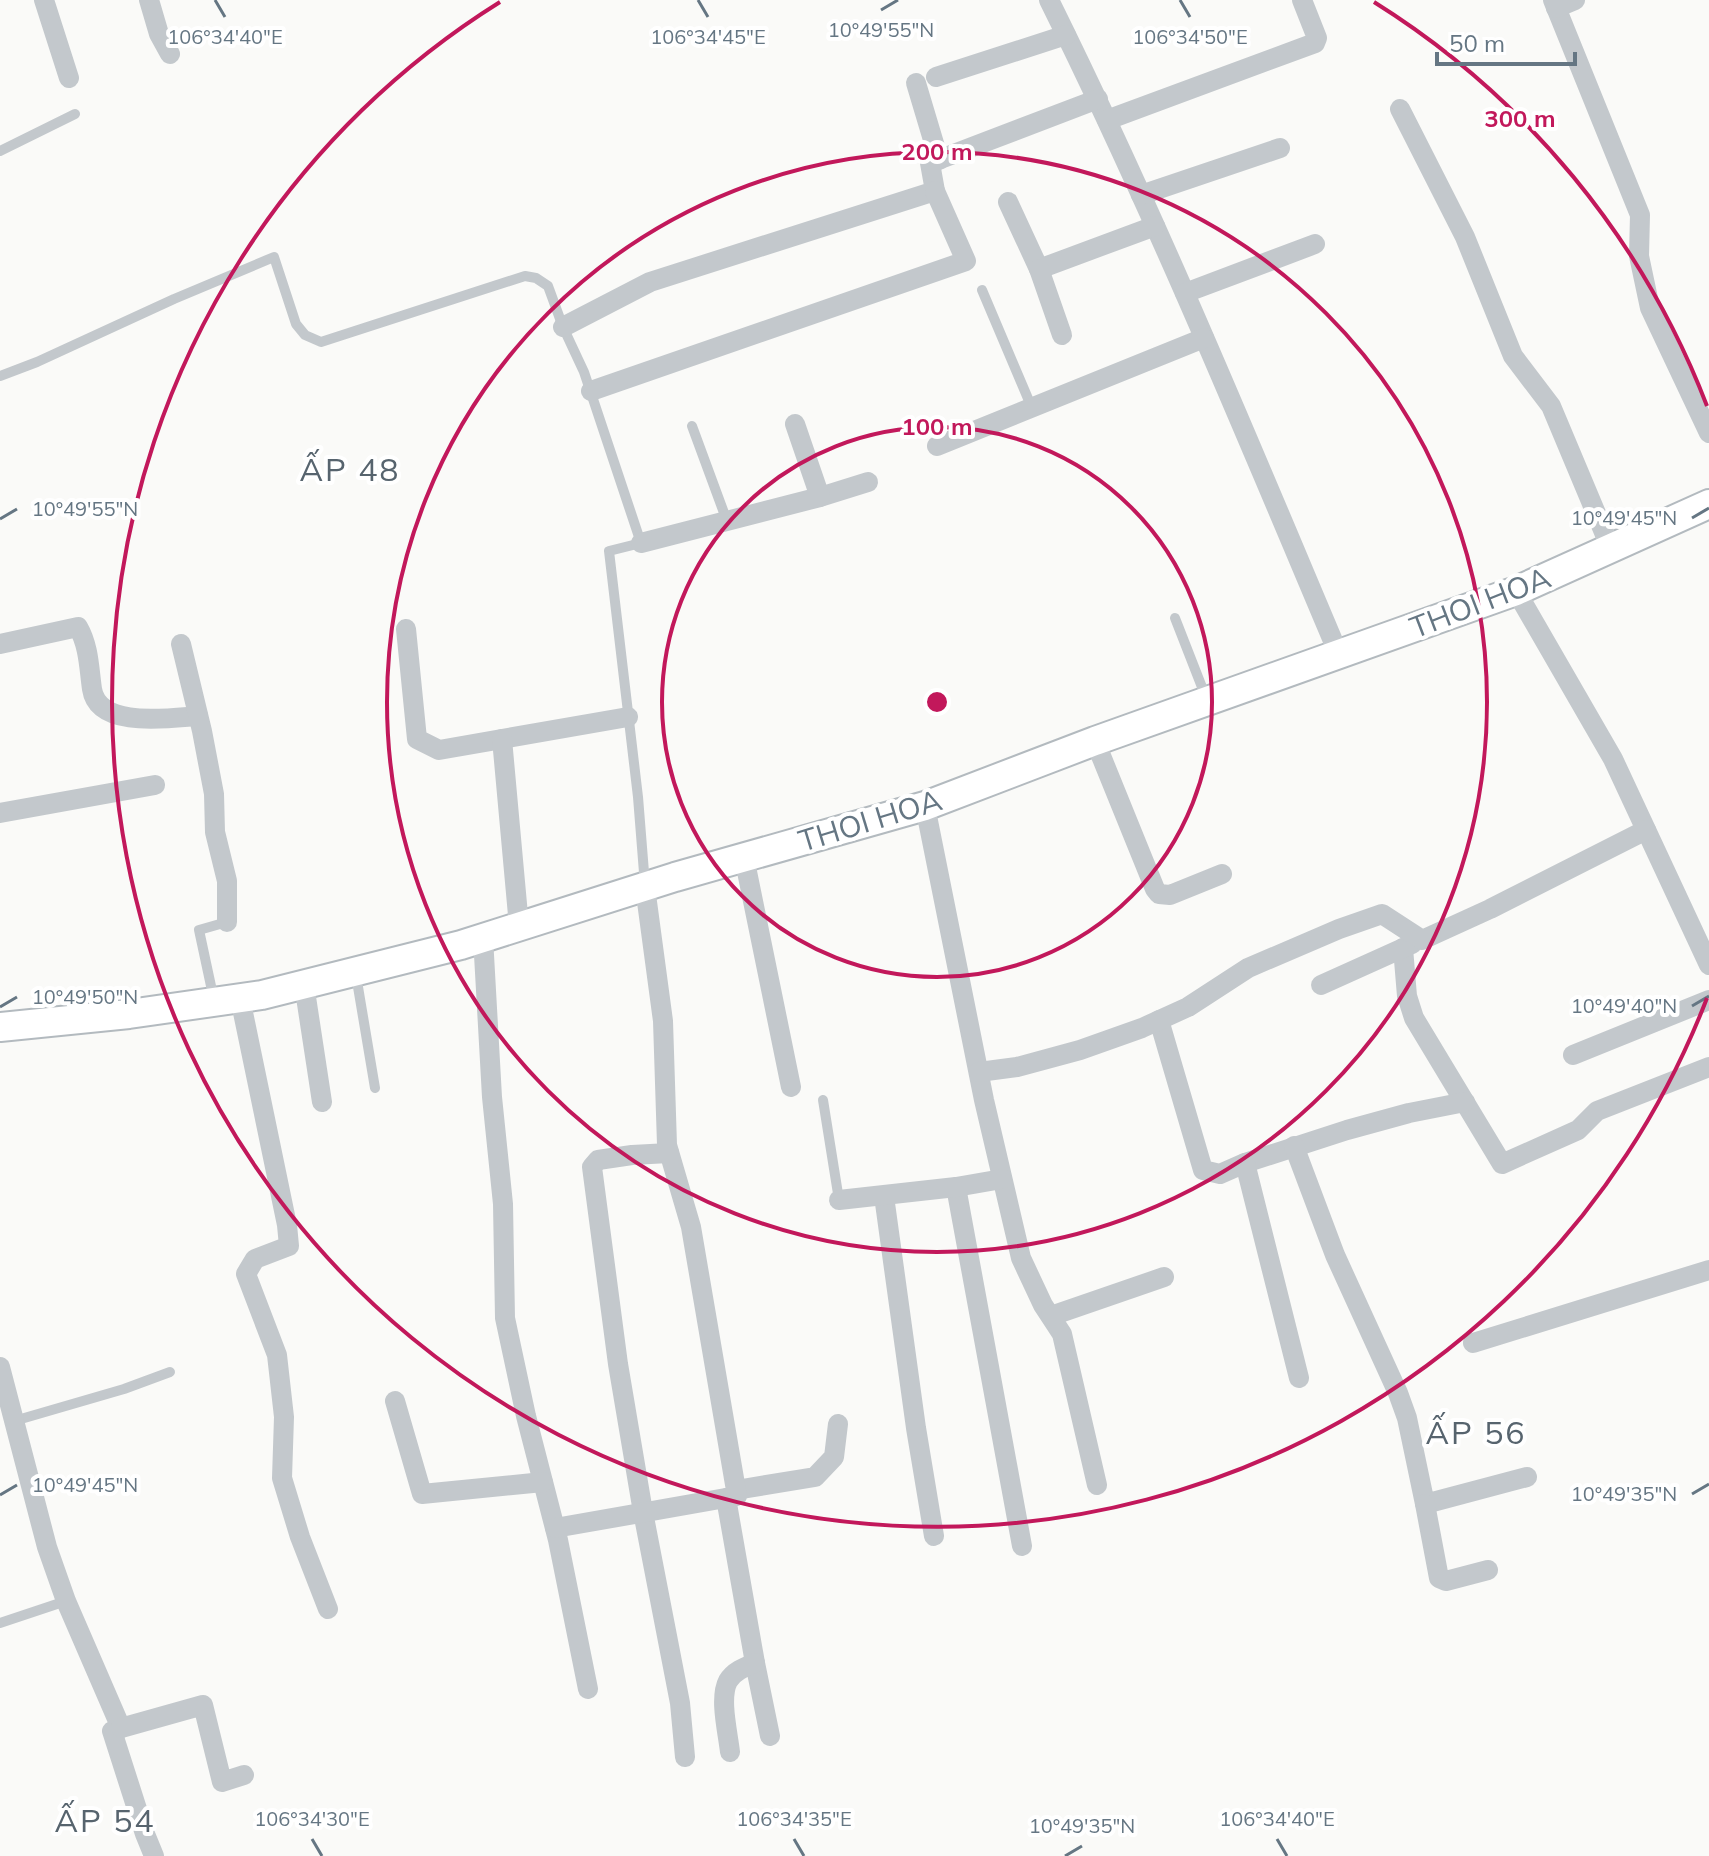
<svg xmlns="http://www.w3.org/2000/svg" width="1709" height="1856" font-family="Mulish,sans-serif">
<rect width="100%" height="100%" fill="#fafaf8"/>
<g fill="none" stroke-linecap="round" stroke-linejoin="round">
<defs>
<polyline id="secondary" points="0,1027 129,1014 262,995 461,945 675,877 925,806 1095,741 1516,591 1709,504"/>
</defs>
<use href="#secondary" stroke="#b3babf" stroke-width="32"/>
<g stroke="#c3c8cc" stroke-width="10">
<polyline points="0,151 75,114"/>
<polyline points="982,290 1032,408"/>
<polyline points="0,376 37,362 174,299 274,257 296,324 305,335 321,342 525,276 536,278 548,286 563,327 584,372 641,543 609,551 638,797 645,885"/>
<polyline points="692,426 727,521"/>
<polyline points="1175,618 1207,700"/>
<polyline points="356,975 375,1088"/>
<polyline points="214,1000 199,930 227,922"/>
<polyline points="823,1100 839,1200"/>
<polyline points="14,1421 124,1389 170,1372"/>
<polyline points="0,1623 66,1601"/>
</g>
<g stroke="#c3c8cc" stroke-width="20">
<polyline points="44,0 69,78"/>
<polyline points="149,0 159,34 170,54"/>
<path d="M1049 0C1155 214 1246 435 1339 655"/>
<polyline points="1553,0 1640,215 1639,256 1650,308 1709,433"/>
<polyline points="1556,8 1575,0"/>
<polyline points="936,77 1066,35"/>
<polyline points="916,83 939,160"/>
<polyline points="1400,109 1465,237 1513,356 1551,406 1611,549"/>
<polyline points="1107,120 1315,43 1317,38 1302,0"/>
<polyline points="1141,195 1280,148"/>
<polyline points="1008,202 1039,269 1155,226"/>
<polyline points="1039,269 1062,335"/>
<polyline points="1185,293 1315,244"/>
<polyline points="563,327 650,282 935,191 930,163 1098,99"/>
<polyline points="591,391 966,261 935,191"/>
<polyline points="937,446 1204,338"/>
<polyline points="820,497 868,482"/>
<polyline points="641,543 820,497 795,424"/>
<polyline points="1516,591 1613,759 1709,965"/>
<polyline points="406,629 417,739 439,750 628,717"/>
<path d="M0 644 78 627C89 646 89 668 92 689 98 729 169 718 198 716"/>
<polyline points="181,644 202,731 214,794 215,832 227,881 227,922"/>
<polyline points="502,739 519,926"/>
<polyline points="1095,741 1155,889 1159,894 1170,895 1222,874"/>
<polyline points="925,806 984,1100 1021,1258 1043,1305 1062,1334 1097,1485"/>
<polyline points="0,813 155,785"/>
<polyline points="744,857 791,1087"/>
<polyline points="483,937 492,1097 503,1204 505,1318 526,1416 558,1540 588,1689"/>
<polyline points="1403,948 1407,996 1414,1018 1502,1164 1578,1130 1597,1111 1709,1067"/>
<polyline points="304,984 322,1102"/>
<polyline points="1321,985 1412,944"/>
<polyline points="240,998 287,1225 289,1246 255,1259 246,1274 277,1355 284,1417 282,1478 300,1537 328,1609"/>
<polyline points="1159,1020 1203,1170 1220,1174 1245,1163 1347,1130 1409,1113 1465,1102"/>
<polyline points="1573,1055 1709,1000"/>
<polyline points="979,1072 1017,1067 1080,1050 1142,1028 1188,1007 1248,968 1339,929 1382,914 1422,940 1490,909 1646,830"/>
<polyline points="1294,1146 1335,1255 1398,1393 1407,1418 1425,1504 1527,1477"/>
<polyline points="669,1153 632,1155 598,1160 592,1167 618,1364 643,1512 680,1703 685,1757"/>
<polyline points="1245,1163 1299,1378"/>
<polyline points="956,1187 1022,1546"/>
<polyline points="884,1196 916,1428 934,1536"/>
<polyline points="839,1200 956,1187 1002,1179"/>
<polyline points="1051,1316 1164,1277"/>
<polyline points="1473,1343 1709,1270"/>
<polyline points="0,1367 47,1547 66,1601 121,1728 112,1731 145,1834 154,1856"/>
<polyline points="395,1401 422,1494 543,1482"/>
<polyline points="736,1490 815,1477 834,1457 838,1424"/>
<polyline points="726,1498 755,1663 770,1736"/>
<polyline points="1425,1504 1439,1578 1446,1581 1488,1570"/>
<polyline points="555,1528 737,1496 691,1227 667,1145 663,1021 645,887"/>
<polyline points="121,1728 203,1705 222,1782 244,1775"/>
<path d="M730 1752C728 1733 719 1698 728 1681 734 1671 745 1667 755 1663"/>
</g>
<use href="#secondary" stroke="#fff" stroke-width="28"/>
</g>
<path fill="none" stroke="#657683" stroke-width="3" d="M215 0 225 17M698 0 708 17M1180 0 1190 17M881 10 898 0M1692 518 1709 508M0 519 17 509M1692 1006 1709 996M0 1007 17 997M1692 1494 1709 1484M0 1495 17 1485M312 1839 322 1856M794 1839 804 1856M1277 1839 1287 1856M1065 1856 1082 1846"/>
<g fill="none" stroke="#c2185b" stroke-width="4">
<circle cx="937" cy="702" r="275"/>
<circle cx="937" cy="702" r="550"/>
<path d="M1707 998A825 825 0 1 1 500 2M1374 2A825 825 0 0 1 1707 406"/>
</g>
<g text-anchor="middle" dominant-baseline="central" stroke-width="8" stroke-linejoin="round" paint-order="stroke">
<g font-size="30" fill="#657683" stroke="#fff">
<text transform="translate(1480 602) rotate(-21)">THOI HOA</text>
<text transform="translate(870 820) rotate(-17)">THOI HOA</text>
</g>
<g font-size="32" letter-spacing="2" fill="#57646e" stroke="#fff">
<text x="350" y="469">ẤP 48</text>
<text x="1476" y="1432">ẤP 56</text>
<text x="105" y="1820">ẤP 54</text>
</g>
</g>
<g font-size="20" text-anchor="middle" fill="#657683" stroke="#fff" stroke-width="8" stroke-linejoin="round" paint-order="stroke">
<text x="881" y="37">10°49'55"N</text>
<text x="225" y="44">106°34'40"E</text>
<text x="708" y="44">106°34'45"E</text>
<text x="1190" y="44">106°34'50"E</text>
<text x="85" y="516">10°49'55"N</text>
<text x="1624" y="525">10°49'45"N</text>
<text x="85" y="1004">10°49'50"N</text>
<text x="1624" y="1013">10°49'40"N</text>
<text x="85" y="1492">10°49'45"N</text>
<text x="1624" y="1501">10°49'35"N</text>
<text x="312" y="1826">106°34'30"E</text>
<text x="794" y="1826">106°34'35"E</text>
<text x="1277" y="1826">106°34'40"E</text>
<text x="1082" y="1833">10°49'35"N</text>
</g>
<circle cx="937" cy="702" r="12" fill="#c2185b" stroke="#fff" stroke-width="4"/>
<g font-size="24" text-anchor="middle" font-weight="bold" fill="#c2185b" stroke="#fff" stroke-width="8" stroke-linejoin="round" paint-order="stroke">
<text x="1520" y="127">300 m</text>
<text x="937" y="160">200 m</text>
<text x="937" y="435">100 m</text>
</g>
<path d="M1437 52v12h138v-12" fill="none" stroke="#657683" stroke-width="4"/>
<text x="1449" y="52" font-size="24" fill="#657683" stroke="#ffffff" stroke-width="6" paint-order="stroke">50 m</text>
</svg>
